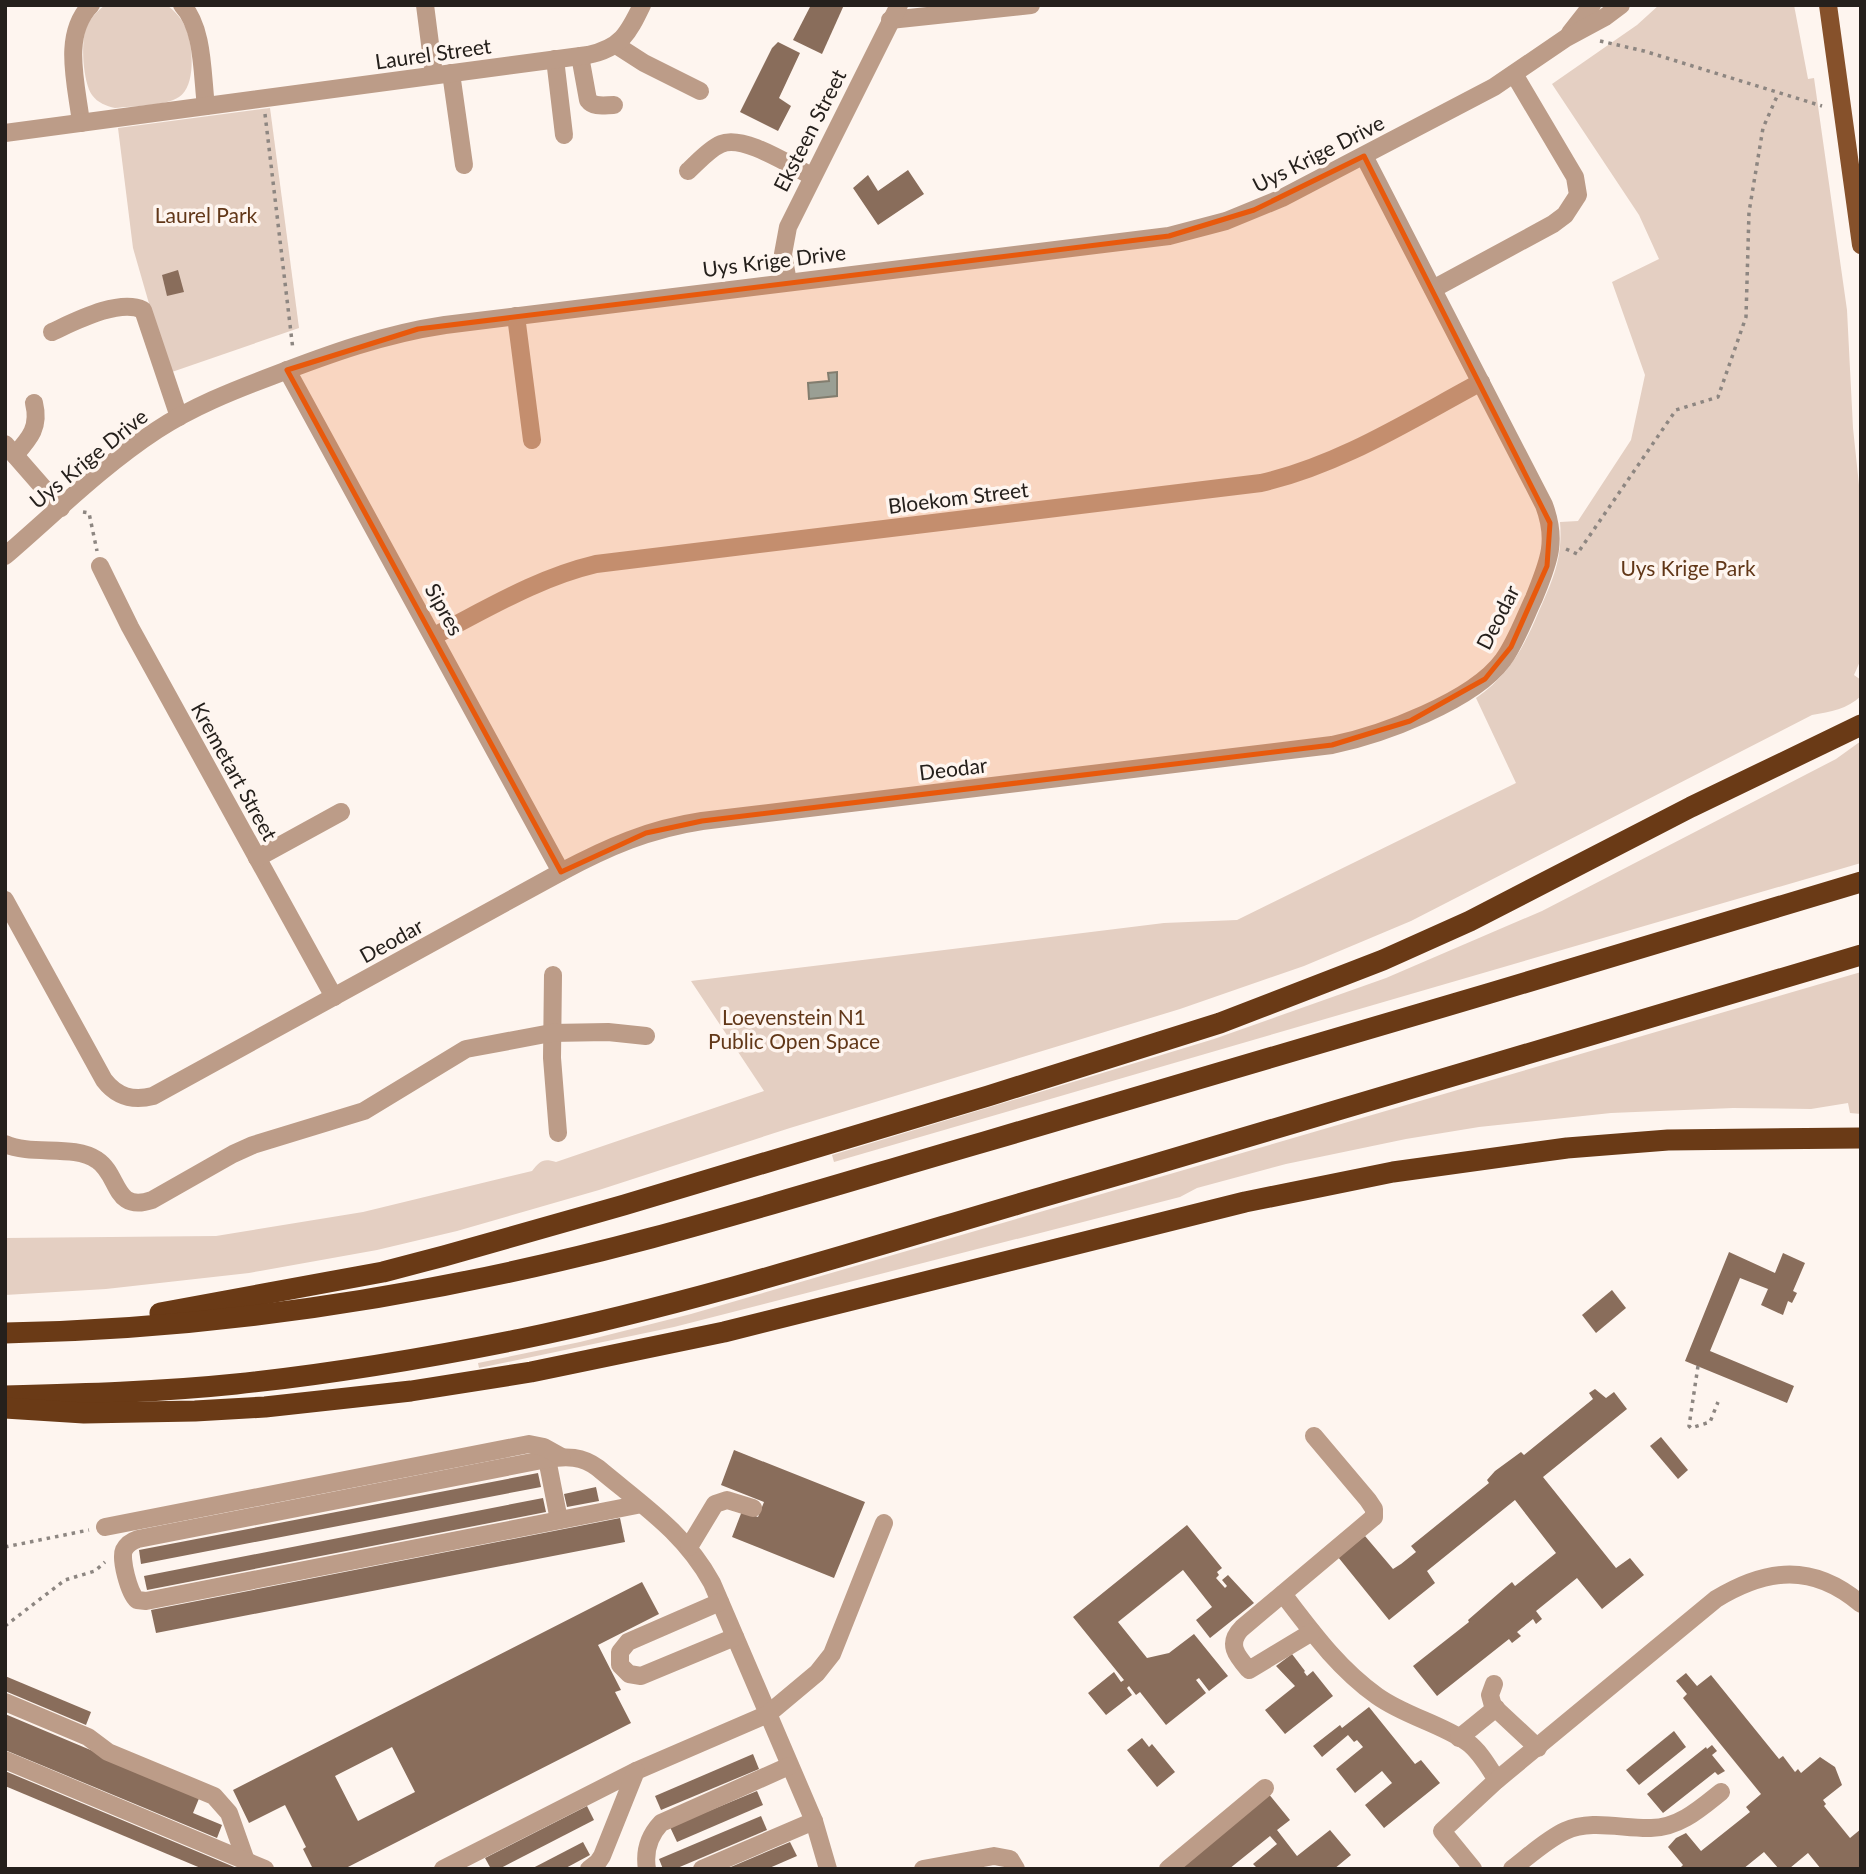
<svg xmlns="http://www.w3.org/2000/svg" width="1866" height="1874" font-family="Lato,sans-serif">
<rect width="100%" height="100%" fill="#fef5ef"/>
<g fill="#e4cfc2">
<path d="M105 5H167C176 12 183 20 187 31 193 48 196 86 179 97 166 106 132 106 115 108 106 106 98 103 92 95 83 82 80 40 87 26 91 17 98 11 105 5Z"/>
<path d="M1659 5H1794L1808 79 1814 78 1847 310 1853 428 1861 504V659L1854 675 1861 680V696C1847 709 1831 712 1812 715L1411 921 1304 966 1180 1009 790 1128 599 1190 457 1231 377 1250 249 1273 106 1289 5 1295V1238L216 1236 363 1212 532 1171C540 1161 543 1158 556 1162L764 1091 691 981 1164 923 1237 920 1516 783 1476 698C1509 675 1524 647 1539 611 1553 579 1563 558 1560 522L1578 521 1631 440 1645 375 1612 282 1659 259 1639 215 1552 84 1637 25Z"/>
<polygon points="270,108 299,328 169,373 133,248 118,128"/>
<polygon points="1861,741 1861,863 834,1162 832,1155 1214,1039 1386,978 1542,911 1836,759"/>
<polygon points="1861,972 1861,1114 1850,1113 1848,1103 1811,1109 1733,1108 1611,1113 1479,1127 1406,1139 1286,1164 1197,1188 1180,1197 674,1327 479,1368 478,1363 580,1342 691,1314"/>
</g>
<polygon fill="#88b1b7" stroke="#6a8688" stroke-width="2" points="837,372 837,396 809,399 808,383 829,381 828,373"/>
<g fill="#896d5b" fill-rule="evenodd">
<polygon points="811,5 844,5 822,54 793,40"/>
<polygon points="778,42 800,53 779,98 791,106 778,131 740,112 772,48"/>
<polygon points="908,170 924,194 878,225 853,188 868,175 878,191"/>
<polygon points="178,270 184,292 167,296 162,275"/>
<polygon points="1729,1252 1775,1273 1783,1253 1805,1263 1793,1291 1797,1293 1792,1303 1788,1301 1783,1315 1761,1305 1768,1289 1740,1278 1710,1351 1794,1386 1787,1403 1685,1361"/>
<polygon points="1612,1290 1626,1308 1596,1333 1582,1315"/>
<polygon points="1595,1389 1606,1398 1614,1392 1627,1409 1543,1477 1616,1568 1630,1558 1644,1575 1602,1609 1577,1578 1536,1611 1542,1619 1536,1624 1533,1619 1517,1632 1521,1636 1512,1643 1509,1639 1437,1696 1413,1666 1469,1622 1468,1620 1506,1587 1512,1582 1515,1586 1556,1553 1515,1500 1427,1571 1435,1583 1389,1620 1338,1557 1365,1536 1393,1569 1401,1564 1416,1552 1411,1546 1489,1483 1487,1480 1495,1471 1521,1452 1524,1455 1593,1399 1589,1393"/>
<polygon points="1661,1437 1688,1470 1678,1479 1650,1446"/>
<polygon points="734,1450 865,1502 834,1578 732,1537 742,1511 758,1517 764,1502 721,1485"/>
<polygon points="538,1473 541,1487 141,1564 139,1550"/>
<polygon points="596,1487 599,1501 567,1507 564,1494"/>
<polygon points="543,1498 546,1512 147,1590 144,1576"/>
<polygon points="620,1518 625,1542 156,1633 151,1610"/>
<polygon points="1187,1525 1222,1568 1217,1572 1219,1575 1216,1578 1225,1588 1227,1586 1222,1580 1228,1575 1254,1603 1210,1638 1196,1620 1212,1607 1183,1570 1118,1622 1147,1658 1169,1653 1194,1634 1228,1676 1209,1691 1199,1678 1196,1680 1206,1693 1166,1725 1140,1692 1136,1695 1129,1686 1127,1688 1132,1695 1106,1715 1088,1693 1114,1672 1121,1682 1124,1680 1073,1617"/>
<path d="M642 1582 659 1614 598 1645 621 1690 615 1692 631 1723 344 1869H313L303 1849 306 1847 285 1805 249 1823 233 1790ZM392 1747 415 1792 358 1821 335 1776Z"/>
<polygon points="1292,1654 1305,1671 1304,1672 1307,1676 1313,1671 1333,1696 1285,1734 1265,1710 1295,1686 1276,1666"/>
<polygon points="1686,1673 1697,1686 1711,1675 1779,1759 1783,1756 1795,1772 1798,1769 1801,1773 1820,1757 1835,1767 1842,1785 1823,1800 1826,1804 1824,1806 1850,1838 1861,1829 1861,1869 1821,1869 1808,1853 1790,1868 1779,1869 1764,1852 1743,1869 1679,1869 1683,1865 1668,1847 1676,1838 1686,1833 1701,1851 1750,1812 1746,1807 1761,1794 1683,1698 1687,1694 1676,1681"/>
<polygon points="5,1676 91,1712 86,1725 5,1691"/>
<polygon points="1369,1707 1415,1764 1421,1760 1440,1783 1384,1828 1365,1805 1392,1783 1382,1771 1355,1793 1336,1769 1363,1747 1357,1740 1354,1742 1348,1735 1322,1757 1313,1746 1340,1725 1342,1728"/>
<polygon points="5,1714 200,1796 193,1813 222,1825 217,1838 5,1750"/>
<polygon points="1674,1731 1686,1747 1639,1785 1626,1770"/>
<polygon points="1142,1738 1149,1747 1152,1744 1175,1772 1157,1787 1127,1750"/>
<polygon points="1712,1745 1717,1751 1712,1755 1725,1771 1718,1775 1715,1772 1663,1813 1647,1794 1706,1747 1707,1749"/>
<polygon points="753,1754 759,1769 661,1810 655,1796"/>
<polygon points="5,1771 239,1869 203,1869 5,1786"/>
<polygon points="757,1791 763,1805 677,1842 670,1827"/>
<polygon points="1268,1793 1290,1820 1277,1830 1297,1856 1330,1830 1351,1855 1334,1869 1258,1869 1253,1864 1277,1844 1270,1836 1229,1869 1175,1869"/>
<polygon points="587,1806 594,1820 499,1869 491,1869 485,1858"/>
<polygon points="761,1816 767,1830 675,1869 663,1869 659,1859"/>
<polygon points="583,1842 590,1855 564,1869 531,1869"/>
<polygon points="790,1842 797,1856 767,1869 726,1869"/>
</g>
<g fill="none" stroke-linecap="round" stroke-linejoin="round">
<g stroke="#8d8681" stroke-width="3.5" stroke-dasharray="3.5 5" stroke-linecap="butt">
<polyline points="1600,41 1644,51 1822,106"/>
<polyline points="265,114 293,350"/>
<polyline points="83,512 89,513 97,551"/>
<polyline points="1566,549 1577,554 1676,410 1718,397 1746,317 1749,212 1763,128 1778,94"/>
<polyline points="1698,1366 1689,1426 1691,1428 1710,1422 1718,1402"/>
<polyline points="5,1547 89,1530"/>
<polyline points="5,1626 65,1580 95,1571 105,1562"/>
</g>
<g stroke="#bc9c88" stroke-width="18">
<path d="M182 5C204 28 202 76 206 106"/>
<polyline points="425,5 434,75"/>
<polyline points="890,20 1031,5"/>
<polyline points="1570,33 1592,5"/>
<polyline points="616,45 644,63 700,91"/>
<path d="M580 56 588 100C594 108 605 105 614 105"/>
<polyline points="555,59 564,135"/>
<polyline points="451,73 464,165"/>
<path d="M81 123C77 86 61 35 91 5"/>
<path d="M5 133 588 55C621 48 628 34 642 5"/>
<path d="M688 171C698 162 709 149 721 144 743 134 791 166 812 176"/>
<polyline points="788,282 783,254 788,227 899,5"/>
<polyline points="1433,289 1553,224 1565,215 1578,195 1575,177 1514,74"/>
<polyline points="516,316 532,440"/>
<path d="M52 332C74 322 119 298 143 310L179 417"/>
<polyline points="287,370 561,872"/>
<polyline points="5,444 61,508"/>
<path d="M15 455C30 438 40 427 34 403"/>
<path d="M5 556C55 513 102 466 157 430 192 407 232 391 272 376 329 354 384 334 445 325L1169 236 1226 221 1282 198 1494 87 1566 38 1605 17 1621 5"/>
<polyline points="100,566 130,627 334,997"/>
<path d="M434 636C487 609 537 578 596 564L1261 483C1340 465 1410 420 1481 382"/>
<polyline points="257,858 341,812"/>
<path d="M5 900 104 1080C117 1097 133 1101 153 1096L561 872C608 847 649 829 702 821L1332 745C1381 735 1473 701 1503 660 1516 642 1524 619 1534 598 1548 563 1558 542 1544 505L1364 156"/>
<polyline points="553,975 552,1058 558,1133"/>
<path d="M5 1144C32 1156 74 1144 97 1160 120 1175 113 1213 152 1200L233 1154 253 1145 364 1111 466 1049 551 1033 608 1032 646 1036"/>
<polyline points="547,1459 559,1520"/>
<path d="M642 1504 146 1601 137 1600C129 1593 120 1559 124 1550 127 1544 132 1541 138 1539L547 1459C567 1456 582 1456 598 1468 642 1505 684 1532 712 1583L814 1821 828 1869"/>
<polyline points="105,1527 529,1444 544,1447 562,1457"/>
<polyline points="689,1547 715,1504 727,1500 753,1508"/>
<path d="M1283 1594C1312 1632 1338 1668 1377 1696 1405 1716 1439 1723 1467 1742 1480 1751 1489 1768 1497 1780"/>
<polyline points="720,1602 628,1642 620,1652 620,1665 629,1674 641,1676 735,1637"/>
<path d="M1312 1632 1249 1670C1237 1656 1226 1644 1242 1628L1374 1517V1509L1368 1500 1314 1436"/>
<polyline points="1494,1684 1490,1695 1493,1706 1538,1748"/>
<polyline points="5,1702 88,1737 108,1752 214,1796 229,1813 246,1861"/>
<polyline points="1459,1738 1496,1708"/>
<polyline points="5,1760 265,1869"/>
<polyline points="443,1869 636,1771 768,1714 817,1673 832,1654 884,1523"/>
<polyline points="589,1869 598,1862 602,1856 636,1771"/>
<path d="M647 1869C644 1851 649 1836 661 1823L789 1766"/>
<polyline points="702,1869 814,1821"/>
<polyline points="923,1869 994,1856 1010,1859 1016,1869"/>
<polyline points="1168,1869 1265,1788"/>
<path d="M1473 1869 1442 1831 1497 1780 1716 1599C1767 1568 1813 1563 1861 1604"/>
<path d="M1512 1869C1529 1856 1546 1840 1565 1831 1591 1819 1624 1829 1651 1828 1679 1828 1701 1808 1721 1792"/>
</g>
<polyline stroke="#86512b" stroke-width="18" points="1828,5 1861,245"/>
<g stroke="#6a3a16" stroke-width="21">
<polyline points="160,1313 383,1272 444,1256 624,1205 988,1096 1220,1023 1383,960 1470,921 1691,807 1861,725"/>
<path d="M5 1333C223 1329 441 1294 651 1238 763 1208 873 1174 984 1142 1277 1057 1569 970 1861 882"/>
<path d="M5 1396C82 1394 159 1392 236 1384 331 1374 427 1358 521 1339 699 1302 874 1246 1049 1195 1320 1117 1590 1036 1861 955"/>
<polyline points="5,1408 84,1413 195,1411 265,1407 411,1391 531,1372 724,1332 1245,1202 1393,1172 1567,1148 1668,1140 1861,1138"/>
</g>
</g>
<path fill="#e8590c" fill-opacity="0.2" stroke="#e8590c" stroke-width="5" stroke-linejoin="round" d="M1364 156 1550 523 1547 566 1511 647 1485 679 1410 721 1332 745 702 821 646 833 561 872 287 370 418 329 1169 236 1254 210Z"/>
<g text-anchor="middle" dominant-baseline="central" stroke-width="7" stroke-linejoin="round" paint-order="stroke">
<g font-size="21" fill="#25201c" stroke="#fef5ef">
<text transform="translate(433 53) rotate(-8)">Laurel Street</text>
<text transform="translate(809 130) rotate(-63)">Eksteen Street</text>
<text transform="translate(1318 153) rotate(-27)">Uys Krige Drive</text>
<text transform="translate(774 260) rotate(-7)">Uys Krige Drive</text>
<text transform="translate(88 458) rotate(-39)">Uys Krige Drive</text>
<text transform="translate(958 497) rotate(-7)">Bloekom Street</text>
<text transform="translate(445 609) rotate(61)">Sipres</text>
<text transform="translate(1497 617) rotate(-63)">Deodar</text>
<text transform="translate(953 768) rotate(-7)">Deodar</text>
<text transform="translate(235 771) rotate(61)">Kremetart Street</text>
<text transform="translate(391 940) rotate(-29)">Deodar</text>
</g>
<g font-size="21" fill="#613718" stroke="#fef5ef">
<text x="206" y="214">Laurel Park</text>
<text x="1688" y="567">Uys Krige Park</text>
<text x="794" y="1016">Loevenstein N1<tspan x="794" dy="24">Public Open Space</tspan></text>
</g>
</g>
<rect width="1866" height="1874" fill="none" stroke="#25201c" stroke-width="14"/>
</svg>
